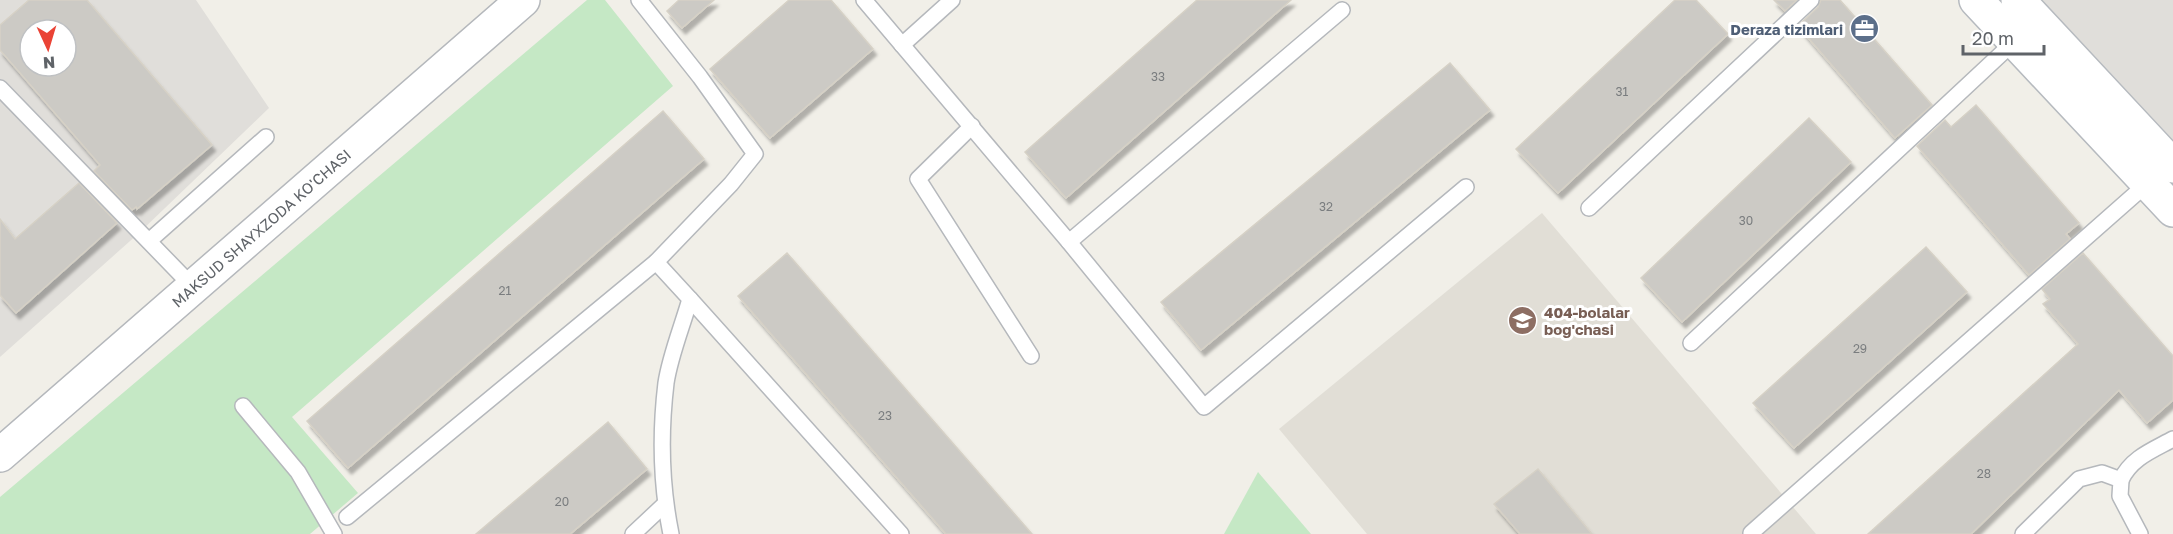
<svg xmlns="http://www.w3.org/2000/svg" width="2173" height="534" font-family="'Golos Text',sans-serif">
<defs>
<filter id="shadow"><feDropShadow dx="3.5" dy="6" stdDeviation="1.5" flood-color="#0004"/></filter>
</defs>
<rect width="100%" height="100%" fill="#f1efe8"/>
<g fill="#e0deda" fill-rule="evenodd">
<path d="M0 0H196L269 108 139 233 0 357ZM30 30H66V66H30Z"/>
<polygon points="2018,0 2173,0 2173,166"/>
</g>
<polygon fill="#e1ded6" points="1542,213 1816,534 1367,534 1279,429"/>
<g fill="#c5e8c5">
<polygon points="587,0 605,0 673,86 292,417 358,493 310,534 0,534 0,497"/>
<polygon points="1258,472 1311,534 1224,534"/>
</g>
<g fill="#cccac5" stroke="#d6d1c6" stroke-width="1.5" fill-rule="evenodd" filter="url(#shadow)">
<path d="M29 0H87L212 145 137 209 136 207 132 210 94 171 100 165 0 50V25ZM30 30H66V66H30Z"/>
<polygon points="679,0 714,0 682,28 667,11"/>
<polygon points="789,0 831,0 873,49 770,138 710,69"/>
<polygon points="1197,0 1291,0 1066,198 1025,152"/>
<polygon points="1675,0 1696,0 1728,34 1558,193 1516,149"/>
<polygon points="1774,0 1797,0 1785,11"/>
<polygon points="1821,0 1840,0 1932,105 1895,138 1798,26 1818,7"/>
<polygon points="1450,63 1490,110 1201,350 1161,302"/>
<polygon points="1976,105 2079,223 2066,234 2070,239 2029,275 1917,146 1945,120 1951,127"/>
<polygon points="663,111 704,159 348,468 307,421"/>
<polygon points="1809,118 1851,162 1682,322 1641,278"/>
<polygon points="79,183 117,223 16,313 0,295 0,219 15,239"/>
<polygon points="1926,247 1967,292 1794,448 1753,403"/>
<polygon points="787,253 1032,534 946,534 738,296"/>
<polygon points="2083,253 2173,356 2173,400 2147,423 2119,390 1971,534 1868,534 2078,344 2043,304 2050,299 2042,289"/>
<polygon points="608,422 647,469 570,534 476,534"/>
<polygon points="1538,469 1592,534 1520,534 1494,504"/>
</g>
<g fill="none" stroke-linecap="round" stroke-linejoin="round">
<defs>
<g id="service">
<polyline points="864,0 1069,242 1204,407 1466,187"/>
<polyline points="902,45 952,0"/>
<polyline points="0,88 193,287"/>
<polyline points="972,126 918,179 1031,356"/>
<polyline points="1589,208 1811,0"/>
<polyline points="149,241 266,137"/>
<polyline points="1069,242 1342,10"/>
<path d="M656 262 690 299C682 327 670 356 666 383 660 433 661 485 671 534"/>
<polyline points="690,299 901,534"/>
<polyline points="1691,343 2015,41"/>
<polyline points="243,406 298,472 334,534"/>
<path d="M2121 480C2131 458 2153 450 2173 439"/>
<polyline points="347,517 656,262 731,184 755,154 700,77 639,0"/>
<polyline points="1751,533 2149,182"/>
<polyline points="633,534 665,504"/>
<polyline points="2023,534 2079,479 2102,473 2121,480 2120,496 2140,534"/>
</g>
<g id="tertiary">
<path id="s1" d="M0 455 523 0"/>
</g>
<g id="secondary">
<polyline points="1976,0 2173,210"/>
<polyline points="2018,0 2173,166"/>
</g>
</defs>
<use href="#service" stroke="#b5b8bc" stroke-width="18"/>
<use href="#tertiary" stroke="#b5b8bc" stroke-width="36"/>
<use href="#secondary" stroke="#b6babf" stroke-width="36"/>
<use href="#service" stroke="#fff" stroke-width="15"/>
<use href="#tertiary" stroke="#fff" stroke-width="33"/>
<use href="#secondary" stroke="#fff" stroke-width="33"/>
</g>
<defs>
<symbol id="office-disc" viewBox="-11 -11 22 22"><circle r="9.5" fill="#5c6f8a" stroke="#fff"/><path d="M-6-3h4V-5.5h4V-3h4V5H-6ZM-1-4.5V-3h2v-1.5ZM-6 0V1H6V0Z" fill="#fff"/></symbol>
<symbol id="school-disc" viewBox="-11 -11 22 22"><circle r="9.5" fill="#8d6e63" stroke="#fff"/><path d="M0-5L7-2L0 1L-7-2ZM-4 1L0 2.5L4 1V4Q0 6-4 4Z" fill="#fff"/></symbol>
</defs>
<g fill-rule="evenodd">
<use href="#office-disc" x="1848" y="12" width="33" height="33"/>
<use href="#school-disc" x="1506" y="304" width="33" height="33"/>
</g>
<g text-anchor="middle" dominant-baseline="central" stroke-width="6" stroke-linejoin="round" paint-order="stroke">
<g font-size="12" fill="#7a7d7f">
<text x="1158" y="76">33</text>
<text x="1622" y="91">31</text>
<text x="1326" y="206">32</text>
<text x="1746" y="220">30</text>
<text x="505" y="290">21</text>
<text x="1860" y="348">29</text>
<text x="885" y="415">23</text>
<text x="1984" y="473">28</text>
<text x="562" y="501">20</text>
</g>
<g font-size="15" font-weight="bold" fill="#4e5e75" stroke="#fff" text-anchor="end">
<text x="1843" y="29">Deraza tizimlari</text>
</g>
<g font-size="15" fill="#5f6368" stroke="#fff">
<text stroke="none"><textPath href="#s1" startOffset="346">MAKSUD SHAYXZODA KO'CHASI</textPath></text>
</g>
<g font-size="15" font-weight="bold" fill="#785e54" stroke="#fff" text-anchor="start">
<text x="1544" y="312">404-bolalar<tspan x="1544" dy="17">bog'chasi</tspan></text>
</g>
</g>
<g transform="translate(48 48) rotate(176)"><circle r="28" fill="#ffffff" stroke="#bfc1c3" stroke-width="1.5"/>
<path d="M0-4.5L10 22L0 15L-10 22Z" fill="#ea4335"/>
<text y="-9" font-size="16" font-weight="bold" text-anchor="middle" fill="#5f6368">N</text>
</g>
<path d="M1963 45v9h81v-9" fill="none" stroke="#5f6368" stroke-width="3"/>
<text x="1972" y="45" font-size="18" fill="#5f6368" stroke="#ffffff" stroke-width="4.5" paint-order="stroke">20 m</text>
</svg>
